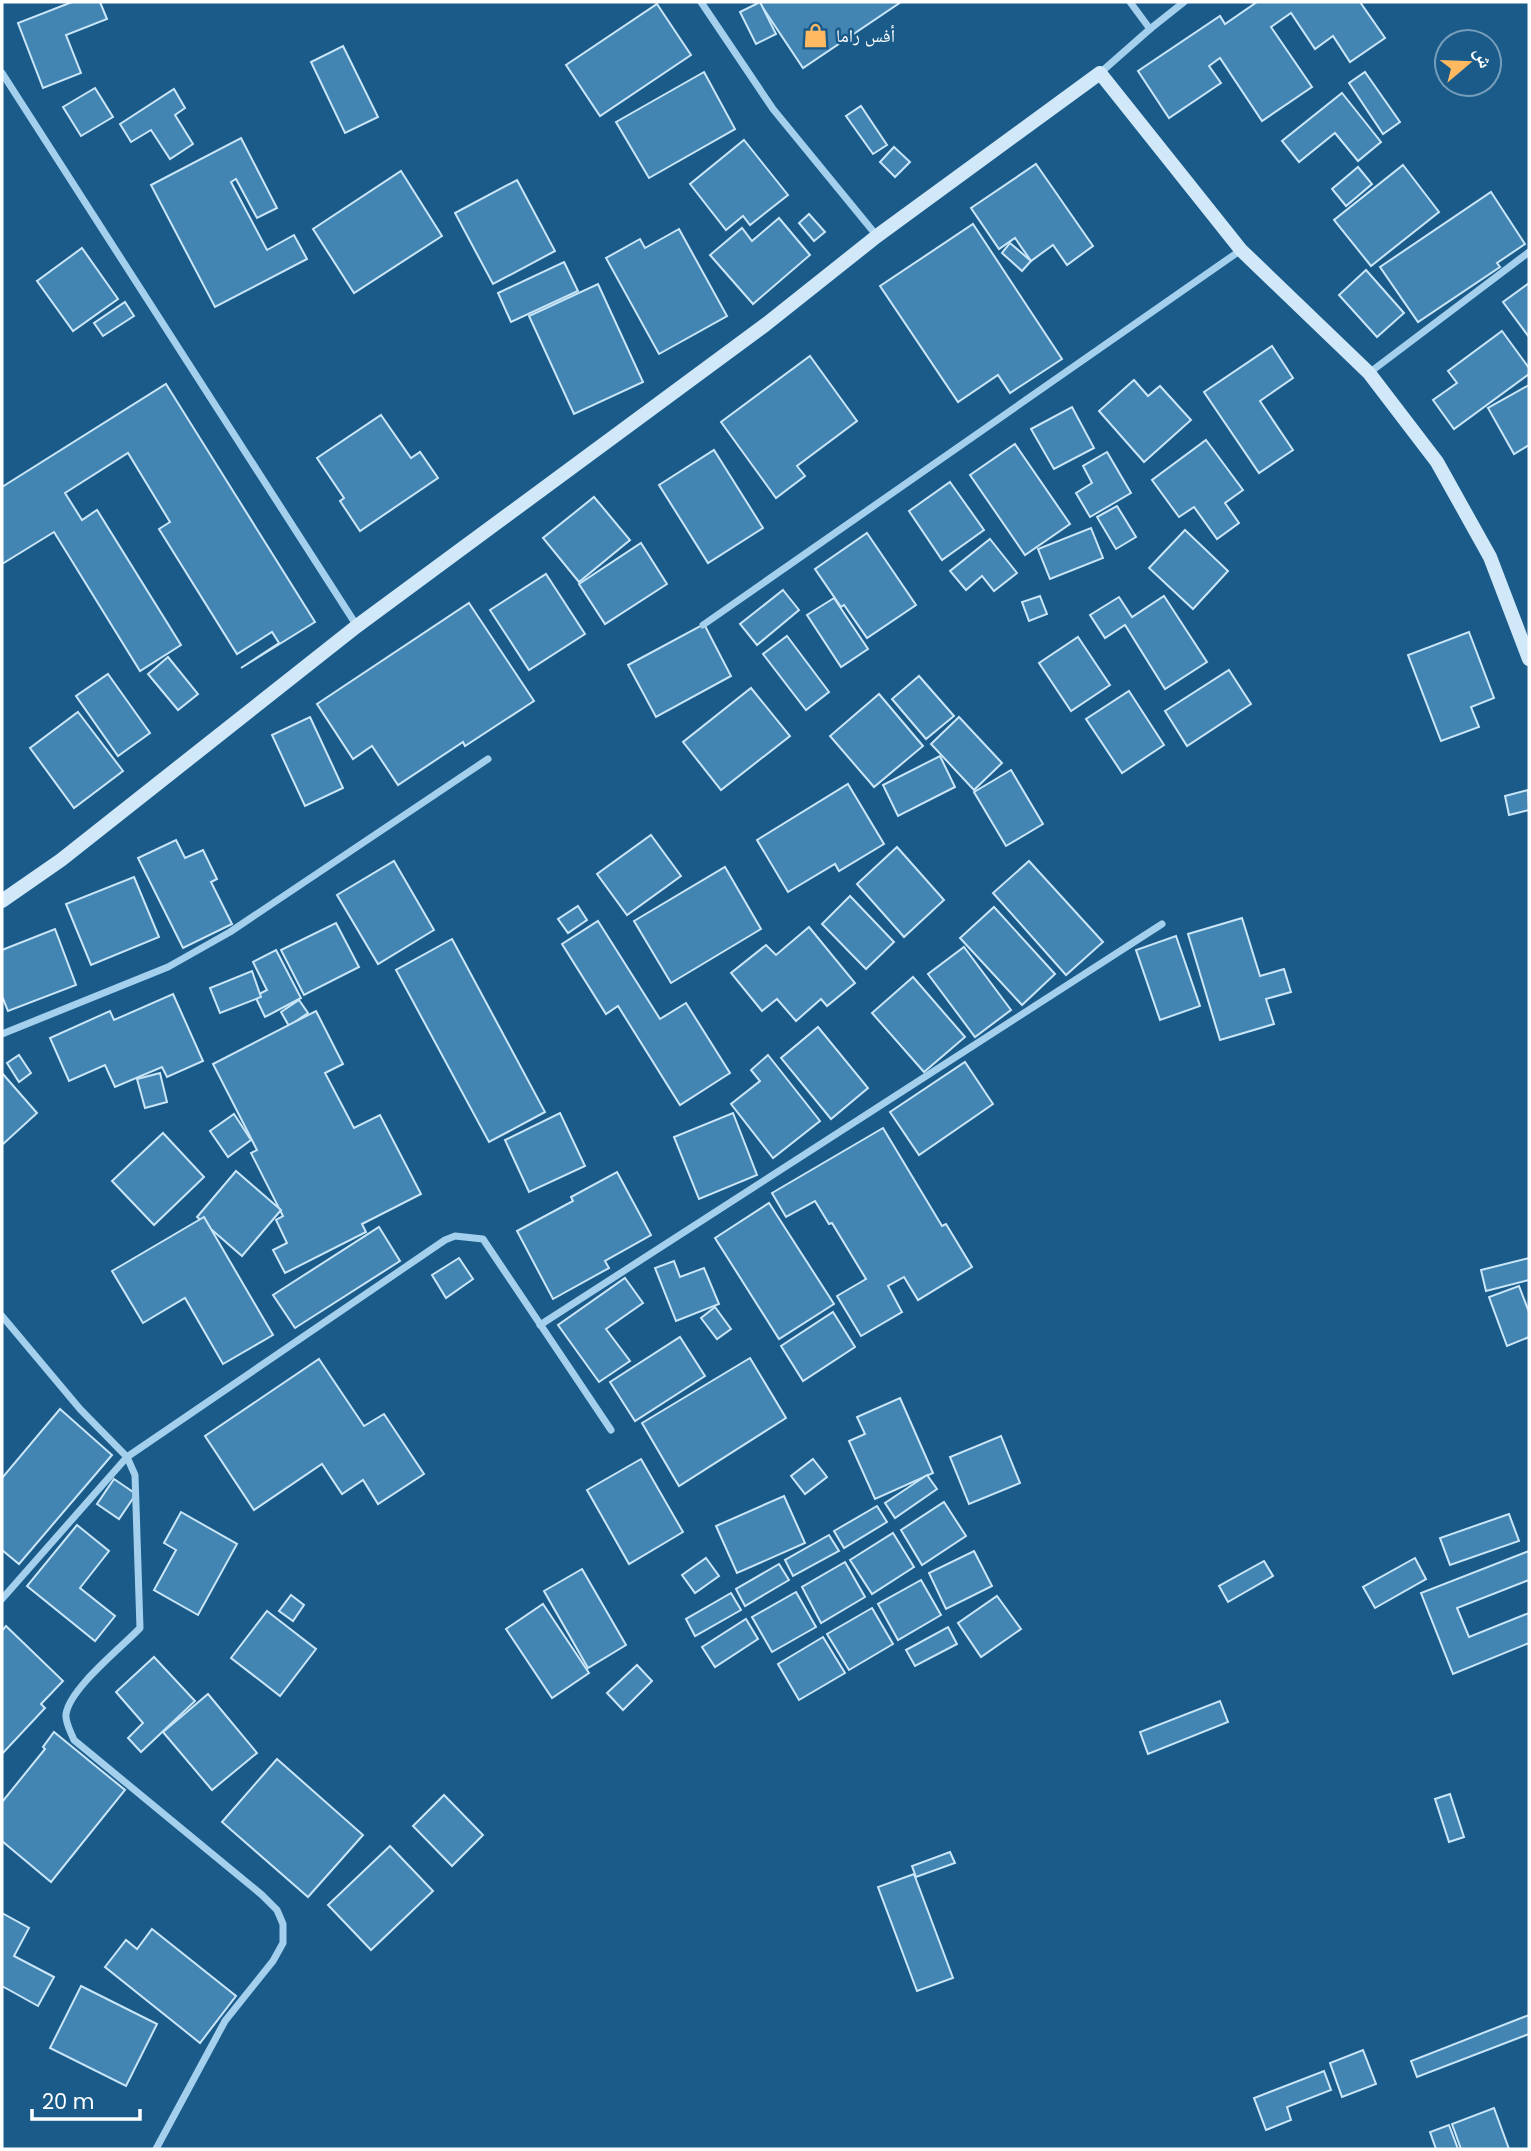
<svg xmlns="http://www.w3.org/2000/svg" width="1531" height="2151" font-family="Poppins,'Noto Naskh Arabic',sans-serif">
<rect width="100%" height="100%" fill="#1a5b8a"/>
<g fill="#4385b2" stroke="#cae6f9" stroke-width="2">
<polygon points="72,2 100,2 107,19 66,35 81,73 43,88 18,23"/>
<polygon points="759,2 901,2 803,68"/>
<polygon points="760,2 776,34 756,44 740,12"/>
<polygon points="1257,2 1360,2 1385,38 1350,62 1333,36 1315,49 1291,13 1271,27 1312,87 1262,121 1220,58 1209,66 1221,83 1169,118 1138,71 1220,16 1225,24"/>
<polygon points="657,4 691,55 600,116 566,65"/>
<polygon points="343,46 378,117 345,133 311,62"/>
<polygon points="704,72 735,129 649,178 616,122"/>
<polygon points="1365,72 1400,122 1383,134 1349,83"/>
<polygon points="95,88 113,117 81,136 63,107"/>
<polygon points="174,89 185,108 175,115 193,144 170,159 151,130 131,142 120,124"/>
<polygon points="1342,93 1381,142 1358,161 1335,133 1299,162 1282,141"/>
<polygon points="861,106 887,145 873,154 846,116"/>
<polygon points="241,138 277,208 257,218 236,179 231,182 267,250 294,235 307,259 215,307 151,185"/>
<polygon points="744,140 788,195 750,225 743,216 726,230 690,184"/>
<polygon points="894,147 910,162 895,177 880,162"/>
<polygon points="1036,164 1093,246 1067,265 1053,245 1031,261 1015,238 999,249 971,208"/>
<polygon points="1403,165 1439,212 1371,266 1334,220"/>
<polygon points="1358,167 1372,184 1346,206 1332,189"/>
<polygon points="401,171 442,236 354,293 313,229"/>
<polygon points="517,180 555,251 493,284 455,213"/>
<polygon points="1491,192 1525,244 1497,263 1500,267 1418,322 1380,267"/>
<polygon points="809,214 825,232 814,241 799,223"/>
<polygon points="779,218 810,255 753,304 710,255 742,228 752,241"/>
<polygon points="973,224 1062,359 1010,393 998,375 958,402 880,286"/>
<polygon points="679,229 727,316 659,354 606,258 640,239 645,248"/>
<polygon points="1010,243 1031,261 1022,271 1002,253"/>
<polygon points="82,248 118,299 73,331 37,281"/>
<polygon points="564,262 578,291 511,322 498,293"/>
<polygon points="1366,270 1404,313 1377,337 1339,295"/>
<polygon points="1529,283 1529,337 1503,302"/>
<polygon points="598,284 643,382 574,414 529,316"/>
<polygon points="125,302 134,316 103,336 94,323"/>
<polygon points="1502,331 1529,368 1529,374 1454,429 1433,400 1457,383 1448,371"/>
<polygon points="1272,346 1293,378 1260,401 1293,450 1259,473 1204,392"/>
<polygon points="810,356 857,421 797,466 805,476 776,498 721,422"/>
<polygon points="1134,380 1148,396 1160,386 1191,420 1144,462 1099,411"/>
<polygon points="166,384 315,622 241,668 279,643 272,632 237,654 159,529 170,522 128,453 65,493 82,520 97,510 181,645 140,671 54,532 2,564 2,487"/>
<polygon points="1529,385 1529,445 1514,454 1488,408"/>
<polygon points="1072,407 1094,448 1054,469 1031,429"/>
<polygon points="381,415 411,458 420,452 438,478 360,531 340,501 344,498 317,458"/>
<polygon points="1206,440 1243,490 1225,503 1239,523 1217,539 1194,507 1179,517 1152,480"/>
<polygon points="1015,444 1070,524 1025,555 970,475"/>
<polygon points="714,450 763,528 708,563 659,485"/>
<polygon points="1107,452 1131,493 1090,517 1076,493 1092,483 1083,466"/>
<polygon points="950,482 984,530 942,560 909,511"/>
<polygon points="594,497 630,540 579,582 543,538"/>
<polygon points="1117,506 1136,537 1116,549 1097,517"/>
<polygon points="1091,528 1103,558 1050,579 1038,549"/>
<polygon points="1185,530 1228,571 1193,609 1149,568"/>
<polygon points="867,533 916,605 867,638 844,605 841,607 815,569"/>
<polygon points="990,539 1017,573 994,591 982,576 966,590 950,571"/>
<polygon points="641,543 667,584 605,624 579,584"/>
<polygon points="546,574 585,634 529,670 490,610"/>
<polygon points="783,590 799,610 757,645 740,624"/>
<polygon points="1040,596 1047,614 1029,621 1022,602"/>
<polygon points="1164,596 1207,662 1165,689 1125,625 1105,638 1090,615 1119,597 1132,617"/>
<polygon points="834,598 868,649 841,667 807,615"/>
<polygon points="469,603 534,701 465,746 463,742 398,785 372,746 353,759 317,704"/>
<polygon points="704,624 731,676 656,717 628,665"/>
<polygon points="1469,632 1494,698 1471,707 1479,727 1441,741 1408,655"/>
<polygon points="787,636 829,692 806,710 763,654"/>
<polygon points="1078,637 1110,685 1071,711 1039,663"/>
<polygon points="168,657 198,694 178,710 148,674"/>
<polygon points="1229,670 1251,704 1187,746 1165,711"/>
<polygon points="108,674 150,733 118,756 76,696"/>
<polygon points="919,676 954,716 926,739 892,699"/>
<polygon points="751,688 790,736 721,790 683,742"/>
<polygon points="1129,691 1164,745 1122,773 1086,719"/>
<polygon points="879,694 923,746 874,787 830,736"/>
<polygon points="78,712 123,771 74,808 30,748"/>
<polygon points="310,717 343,788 305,806 272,735"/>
<polygon points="959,717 1002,763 974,790 931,744"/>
<polygon points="940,756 955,787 898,816 883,785"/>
<polygon points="1011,770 1043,824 1006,846 974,792"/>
<polygon points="848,784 884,844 839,871 835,864 788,892 757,840"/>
<polygon points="1528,790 1529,810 1509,815 1505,796"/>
<polygon points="651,835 681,876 627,915 597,874"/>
<polygon points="176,840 185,858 203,850 217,879 211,882 232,924 183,948 138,858"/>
<polygon points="897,847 944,900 904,937 857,884"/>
<polygon points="394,861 434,930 378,964 337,895"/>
<polygon points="1029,861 1103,942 1066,975 993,893"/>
<polygon points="725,867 761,929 671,983 634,921"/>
<polygon points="134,877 159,937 91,965 66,904"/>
<polygon points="850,896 894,942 866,969 822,924"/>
<polygon points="578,906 587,920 568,933 558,919"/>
<polygon points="994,907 1055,974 1022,1005 960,938"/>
<polygon points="1242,918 1260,976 1284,969 1291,992 1266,999 1274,1024 1220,1040 1188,934"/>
<polygon points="598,921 660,1019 686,1003 730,1073 680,1105 618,1006 606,1014 562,944"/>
<polygon points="336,923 359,967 304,995 281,950"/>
<polygon points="809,927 855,983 827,1006 821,999 796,1021 777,999 762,1011 731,973 766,945 776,955"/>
<polygon points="55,929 76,985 8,1011 2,996 2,950"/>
<polygon points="1176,936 1200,1006 1160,1020 1136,950"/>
<polygon points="452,939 545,1112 489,1142 396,970"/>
<polygon points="964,947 1011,1010 975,1037 928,974"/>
<polygon points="276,950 301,998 265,1017 255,996 267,990 253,962"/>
<polygon points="252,971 261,997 220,1013 210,988"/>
<polygon points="913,977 965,1037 924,1072 872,1013"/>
<polygon points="173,994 203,1061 167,1077 162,1067 115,1087 105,1065 69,1081 50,1038 110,1011 114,1020"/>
<polygon points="299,1000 308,1013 289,1026 281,1012"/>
<polygon points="316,1011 343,1064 325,1073 354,1128 380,1115 421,1194 362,1224 366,1232 285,1273 273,1250 287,1243 276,1220 283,1216 251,1153 257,1150 213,1064"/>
<polygon points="818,1027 868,1088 831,1119 781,1058"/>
<polygon points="19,1055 31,1073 19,1082 7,1063"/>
<polygon points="768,1055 820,1121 773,1158 731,1104 760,1081 751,1070"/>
<polygon points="965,1062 993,1104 919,1155 890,1112"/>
<polygon points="2,1073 37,1113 2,1145"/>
<polygon points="160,1073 167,1102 145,1108 137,1079"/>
<polygon points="560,1113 585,1166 529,1192 505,1140"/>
<polygon points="733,1113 757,1175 699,1199 674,1137"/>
<polygon points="234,1114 251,1140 228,1157 210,1131"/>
<polygon points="883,1128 942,1226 946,1224 972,1267 918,1300 904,1277 888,1286 902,1312 861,1336 837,1296 866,1279 832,1223 829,1224 815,1201 786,1217 772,1193"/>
<polygon points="163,1133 204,1177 154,1225 112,1181"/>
<polygon points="236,1171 281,1210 242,1256 197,1217"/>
<polygon points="617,1172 651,1235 605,1261 609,1268 553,1299 517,1231 573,1201 571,1197"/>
<polygon points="769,1203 834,1304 779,1339 715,1238"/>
<polygon points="204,1217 273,1335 223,1364 185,1298 143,1323 112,1271"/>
<polygon points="379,1227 400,1261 295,1328 273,1295"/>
<polygon points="459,1258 473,1279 446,1298 432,1275"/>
<polygon points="1529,1258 1529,1280 1486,1291 1481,1270"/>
<polygon points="674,1261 680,1277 704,1268 719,1304 676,1321 655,1268"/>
<polygon points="625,1278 643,1303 606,1329 630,1361 599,1382 558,1325"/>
<polygon points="1519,1286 1529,1312 1529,1337 1507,1346 1489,1297"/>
<polygon points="715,1307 731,1329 717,1339 701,1318"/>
<polygon points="833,1312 855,1347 803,1381 781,1346"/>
<polygon points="680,1337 705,1376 635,1421 610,1382"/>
<polygon points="750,1358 786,1418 679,1486 642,1423"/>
<polygon points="319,1359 364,1426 384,1414 424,1474 378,1504 363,1480 342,1494 322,1464 254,1510 205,1436"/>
<polygon points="900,1398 933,1473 875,1499 849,1441 865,1434 857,1417"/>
<polygon points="60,1409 112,1455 19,1564 2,1550 2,1478"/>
<polygon points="1001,1436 1020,1483 969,1504 950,1457"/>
<polygon points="641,1459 683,1532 629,1564 587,1490"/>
<polygon points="813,1459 827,1477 805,1494 791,1476"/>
<polygon points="927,1475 937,1489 895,1518 885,1503"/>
<polygon points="114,1479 136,1494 119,1519 97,1504"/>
<polygon points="784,1496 805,1543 737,1573 716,1526"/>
<polygon points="944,1502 966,1536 922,1565 901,1530"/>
<polygon points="877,1506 887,1522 844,1548 834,1531"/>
<polygon points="181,1512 237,1544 198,1615 154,1590 176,1550 164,1543"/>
<polygon points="1509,1514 1519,1541 1450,1565 1440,1538"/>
<polygon points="77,1525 109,1551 80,1588 115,1616 95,1641 27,1586"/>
<polygon points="893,1533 914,1567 872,1594 850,1560"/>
<polygon points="829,1535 839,1551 793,1576 785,1560"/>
<polygon points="974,1551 992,1586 946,1609 929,1573"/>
<polygon points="1529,1551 1529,1580 1457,1608 1469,1637 1529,1613 1529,1643 1453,1674 1421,1593"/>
<polygon points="706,1558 719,1576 695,1593 682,1575"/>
<polygon points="1415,1558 1426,1579 1375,1608 1363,1587"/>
<polygon points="1264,1561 1273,1576 1228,1602 1219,1586"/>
<polygon points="845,1562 865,1597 821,1623 802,1587"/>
<polygon points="779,1564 789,1580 745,1606 736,1589"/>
<polygon points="582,1569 626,1645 588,1668 544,1591"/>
<polygon points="921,1580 941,1615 898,1640 878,1604"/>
<polygon points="796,1592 816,1627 772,1652 752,1617"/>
<polygon points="731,1593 741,1610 695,1636 686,1619"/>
<polygon points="291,1595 304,1605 293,1621 279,1611"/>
<polygon points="997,1596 1021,1629 981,1657 958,1623"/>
<polygon points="543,1604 589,1673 552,1698 506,1629"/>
<polygon points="872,1608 893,1644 849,1670 827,1634"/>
<polygon points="267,1611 316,1649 280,1696 231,1658"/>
<polygon points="746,1619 758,1639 715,1667 702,1647"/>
<polygon points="6,1626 63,1681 41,1704 45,1708 2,1754 2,1631"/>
<polygon points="948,1627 957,1644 915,1666 906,1650"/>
<polygon points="823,1637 845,1673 799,1700 778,1664"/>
<polygon points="154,1657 195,1701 141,1752 128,1738 143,1723 116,1692"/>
<polygon points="637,1665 652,1681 623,1710 607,1693"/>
<polygon points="208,1694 257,1753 212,1790 163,1732"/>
<polygon points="1220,1701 1228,1722 1148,1754 1140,1732"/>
<polygon points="54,1732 125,1790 51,1882 2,1841 2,1802 45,1749 43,1747"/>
<polygon points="277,1759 363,1835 308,1897 222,1822"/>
<polygon points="1450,1794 1464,1837 1449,1842 1435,1799"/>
<polygon points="444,1795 483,1835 452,1866 413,1826"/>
<polygon points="390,1846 433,1891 371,1950 328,1905"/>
<polygon points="950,1852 955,1863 916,1877 912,1866"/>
<polygon points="914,1874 953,1978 917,1991 878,1887"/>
<polygon points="2,1913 29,1928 14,1956 54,1977 38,2006 2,1986"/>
<polygon points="152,1929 236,1996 200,2043 105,1967 126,1940 137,1949"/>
<polygon points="81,1986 157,2024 126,2086 50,2048"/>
<polygon points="1529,2015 1529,2034 1417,2077 1411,2061"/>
<polygon points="1363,2050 1376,2084 1342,2097 1330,2063"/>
<polygon points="1324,2071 1331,2090 1287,2107 1291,2120 1266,2130 1254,2098"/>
<polygon points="1494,2108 1509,2149 1461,2149 1452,2124"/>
<polygon points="1449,2125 1458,2149 1436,2149 1430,2132"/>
</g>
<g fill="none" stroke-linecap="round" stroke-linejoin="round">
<g stroke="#a4d0ed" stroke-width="7">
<polyline points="701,2 773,109 877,236"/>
<polyline points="1130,2 1150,29"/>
<polyline points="2,73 357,626"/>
<polyline points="1100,73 1150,29 1184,2"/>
<polyline points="1369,373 1529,252"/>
<polyline points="703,625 1241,250"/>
<polyline points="2,1034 168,967 230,932 488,759"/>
<path d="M2 1316 80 1409 127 1457 135 1475 140 1628C121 1648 70 1688 66 1714 65 1723 71 1732 74 1740L262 1895 277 1910 283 1924V1943L273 1961 225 2021 156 2149"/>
<polyline points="540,1325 1162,924"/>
<polyline points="2,1599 127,1457 445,1240 455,1236 483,1239 611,1430"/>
</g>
<polyline stroke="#d1e8f9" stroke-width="14" points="2,901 61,860 357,626 765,325 877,236 1100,73 1241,250 1369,373 1437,462 1490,557 1529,659"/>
</g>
<defs>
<symbol id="shop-bare" viewBox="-9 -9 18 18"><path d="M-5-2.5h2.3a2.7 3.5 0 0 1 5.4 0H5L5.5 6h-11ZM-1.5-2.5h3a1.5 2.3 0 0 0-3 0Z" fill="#ffba61" stroke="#1a5b8a" stroke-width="2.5" paint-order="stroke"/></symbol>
</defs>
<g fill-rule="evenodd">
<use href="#shop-bare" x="798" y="18" width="35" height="35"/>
</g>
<g text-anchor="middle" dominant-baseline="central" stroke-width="5" stroke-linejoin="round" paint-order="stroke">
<g font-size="18" fill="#fff" stroke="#1a5b8a" text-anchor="start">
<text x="836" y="35">أفس راما</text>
</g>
</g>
<rect width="1531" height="2151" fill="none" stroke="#ffffff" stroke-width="7"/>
<g transform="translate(1468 63) rotate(71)"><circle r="33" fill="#1a5b8a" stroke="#769db9" stroke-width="2"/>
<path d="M0-5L12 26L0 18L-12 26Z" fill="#ffba61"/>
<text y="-10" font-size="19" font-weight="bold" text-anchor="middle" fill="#ffffff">ش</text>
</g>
<path d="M32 2109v10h108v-10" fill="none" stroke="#ffffff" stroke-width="3.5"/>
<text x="42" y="2109" font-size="21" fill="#ffffff" stroke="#1a5b8a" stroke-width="5" paint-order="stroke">20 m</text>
</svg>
